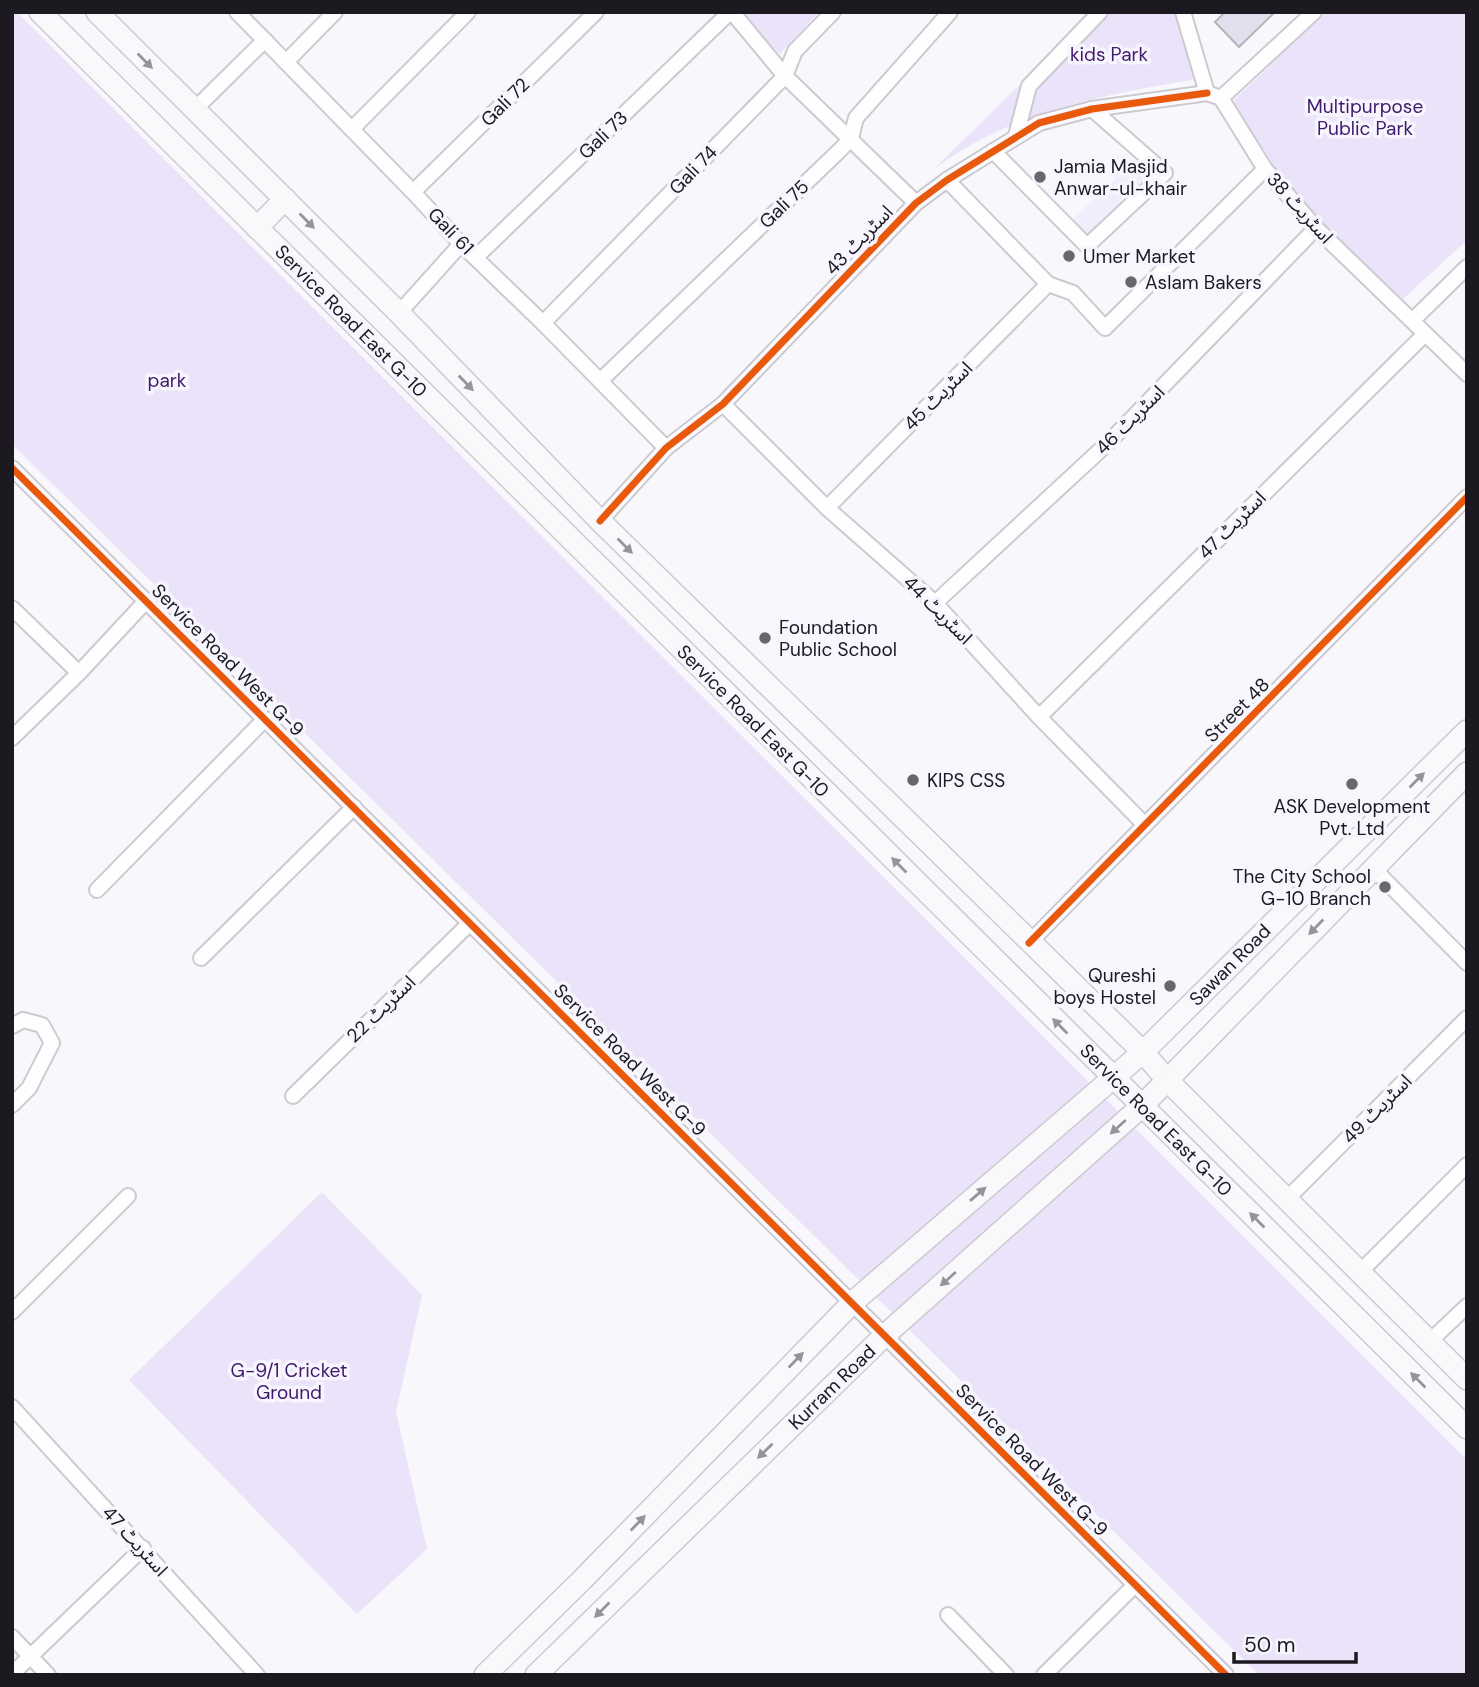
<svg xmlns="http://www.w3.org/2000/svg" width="1479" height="1687" font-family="'DM Sans','Noto Sans Arabic',sans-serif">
<rect width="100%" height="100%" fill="#f8f7fb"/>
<polygon fill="#f1edfc" points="1137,158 1154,175 1084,239 1070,222"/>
<g fill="#eae3f9">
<polygon points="12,12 17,12 1467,1460 1467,1675 1259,1675 12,444"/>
<polygon points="738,12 819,12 780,54"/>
<path d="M1094 12H1175L1179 27 1202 78C1106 95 1015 109 934 169Z"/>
<polygon points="1326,12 1467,12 1467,240 1403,299 1320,221 1284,180 1239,113 1234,100"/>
<polygon points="322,1192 422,1295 396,1412 427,1549 357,1614 129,1380"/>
</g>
<polygon fill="#e4dfef" stroke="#b6b4ba" stroke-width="2" points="1225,12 1275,12 1239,47 1215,22"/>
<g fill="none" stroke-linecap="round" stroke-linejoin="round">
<defs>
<g id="street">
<polyline points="237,12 413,192 461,244 543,323 666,448"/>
<polyline points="732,12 785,76 916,203"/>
<polyline points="1183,12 1207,93 1221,98 1265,169 1316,228 1467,374"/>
<polyline points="286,62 335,12"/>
<polyline points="1221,98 1314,12"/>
<polyline points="194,110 265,40"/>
<polyline points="352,129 468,12"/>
<polyline points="1016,136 1029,86 1100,12"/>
<polyline points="993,151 1087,246 1165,173 1092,109"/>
<polyline points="947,180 1048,284 1073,293 1105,328 1265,169"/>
<polyline points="413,192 596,12"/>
<polyline points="476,257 730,12"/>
<polyline points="399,313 461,244"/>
<polyline points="1413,320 1467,267"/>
<polyline points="543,323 785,76 795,51 833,12"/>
<polyline points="600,381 840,150 851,138 856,118 950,12"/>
<polyline points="723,404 827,508 935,603 1039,717 1145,825"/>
<polyline points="12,468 1226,1675"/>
<polyline points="827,508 1048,284"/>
<polyline points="600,521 666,448 723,404 916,203 947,180 1039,123 1092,109 1207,93"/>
<polyline points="935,603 1109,442 1316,228"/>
<polyline points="12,608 79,673"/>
<polyline points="1039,717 1425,334"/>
<polyline points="12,738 79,673 146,601"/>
<polyline points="1374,869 1467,963"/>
<polyline points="97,890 265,719"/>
<polyline points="1029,943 1467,497"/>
<polyline points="201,958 354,807"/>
<polyline points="12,1026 23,1020 42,1025 52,1043 29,1088 12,1105"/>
<polyline points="293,1096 470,923"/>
<polyline points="1287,1199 1467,1018"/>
<polyline points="1360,1272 1467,1165"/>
<polyline points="12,1312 128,1196"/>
<polyline points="1429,1342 1467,1306"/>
<polyline points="12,1407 257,1675"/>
<polyline points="948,1615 1006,1675"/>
<polyline points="12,1637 48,1675"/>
<polyline points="12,1674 143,1548"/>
<polyline points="1044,1675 1135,1585"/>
</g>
<g id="secondary">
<polyline points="40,12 1467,1428"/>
<polyline points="97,12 399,313 600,521 1143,1052 1167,1080 1467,1379"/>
<polyline points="257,228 285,199"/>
<polyline points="485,1675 582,1580 852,1303 1143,1052 1467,731"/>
<polyline points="536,1675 884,1336 1142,1106 1467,773"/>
</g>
</defs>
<use href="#street" stroke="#cccad0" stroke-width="18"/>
<use href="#secondary" stroke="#cccad0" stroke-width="24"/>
<use href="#street" stroke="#fefefe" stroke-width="14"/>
<use href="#secondary" stroke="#f9f9fb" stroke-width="21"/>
<defs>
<g id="cycleway">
<polyline points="12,468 1226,1675"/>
<polyline points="600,521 666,448 723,404 916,203 947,180 1039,123 1092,109 1207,93"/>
<polyline points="1029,943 1467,497"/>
</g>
</defs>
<use href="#cycleway" stroke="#f7f5fd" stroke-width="11"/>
<use href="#cycleway" stroke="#e8590c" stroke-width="7"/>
</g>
<defs><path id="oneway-solid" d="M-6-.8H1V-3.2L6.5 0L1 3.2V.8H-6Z" transform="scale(1.75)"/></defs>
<g fill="#969499">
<use href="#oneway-solid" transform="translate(145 61) rotate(45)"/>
<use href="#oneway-solid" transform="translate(307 221) rotate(45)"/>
<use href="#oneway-solid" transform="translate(466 383) rotate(46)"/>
<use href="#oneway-solid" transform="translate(625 546) rotate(45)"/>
<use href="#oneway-solid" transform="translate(1417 780) rotate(-45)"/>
<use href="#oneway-solid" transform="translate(899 865) rotate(-135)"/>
<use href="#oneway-solid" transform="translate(1316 927) rotate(134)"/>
<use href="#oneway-solid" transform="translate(1060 1026) rotate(-135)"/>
<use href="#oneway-solid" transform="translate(1118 1127) rotate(138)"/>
<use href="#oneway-solid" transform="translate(978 1194) rotate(-41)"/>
<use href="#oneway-solid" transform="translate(1257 1220) rotate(-135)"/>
<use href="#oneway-solid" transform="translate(948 1279) rotate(138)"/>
<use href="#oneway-solid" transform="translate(796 1360) rotate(-46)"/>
<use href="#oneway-solid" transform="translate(1418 1380) rotate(-135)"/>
<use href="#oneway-solid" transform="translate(765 1451) rotate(136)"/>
<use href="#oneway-solid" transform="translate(638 1523) rotate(-46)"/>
<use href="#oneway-solid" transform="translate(602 1610) rotate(135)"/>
</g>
<g fill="#69676d" stroke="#f7f5fd" stroke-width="2.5">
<circle cx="1040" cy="177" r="7"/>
<circle cx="1069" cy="256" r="7"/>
<circle cx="1131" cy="282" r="7"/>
<circle cx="765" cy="638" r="7"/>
<circle cx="913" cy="780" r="7"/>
<circle cx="1352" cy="784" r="7"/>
<circle cx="1385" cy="887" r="7"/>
<circle cx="1170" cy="986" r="7"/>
</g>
<g text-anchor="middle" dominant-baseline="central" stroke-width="7" stroke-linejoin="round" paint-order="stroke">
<g font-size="19" fill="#40196c" stroke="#f7f5fd">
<text x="1109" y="54">kids Park</text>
<text x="1365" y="106">Multipurpose<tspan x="1365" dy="22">Public Park</tspan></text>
<text x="167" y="380">park</text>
<text x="289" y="1370">G-9/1 Cricket<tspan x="289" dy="22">Ground</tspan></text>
</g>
<g font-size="19" fill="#1c1921" stroke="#f7f5fd">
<text transform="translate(505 102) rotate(-45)">Gali 72</text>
<text transform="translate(603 135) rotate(-44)">Gali 73</text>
<text transform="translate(693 170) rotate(-46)">Gali 74</text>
<text transform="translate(784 204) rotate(-44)">Gali 75</text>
<text transform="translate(1300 208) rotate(48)">اسٹریٹ 38</text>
<text transform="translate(451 231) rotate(46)">Gali 61</text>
<text transform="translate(859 240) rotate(-46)">اسٹریٹ 43</text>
<text transform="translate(351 321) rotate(45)">Service Road East G-10</text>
<text transform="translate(938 396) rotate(-45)">اسٹریٹ 45</text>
<text transform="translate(1130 420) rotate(-45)">اسٹریٹ 46</text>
<text transform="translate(1232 525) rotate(-45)">اسٹریٹ 47</text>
<text transform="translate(938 610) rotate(45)">اسٹریٹ 44</text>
<text transform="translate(228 660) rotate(45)">Service Road West G-9</text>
<text transform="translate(1237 710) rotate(-45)">Street 48</text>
<text transform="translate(753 721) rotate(45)">Service Road East G-10</text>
<text transform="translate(1230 965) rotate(-45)">Sawan Road</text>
<text transform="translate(381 1009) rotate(-44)">اسٹریٹ 22</text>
<text transform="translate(630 1060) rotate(45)">Service Road West G-9</text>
<text transform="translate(1377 1109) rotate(-45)">اسٹریٹ 49</text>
<text transform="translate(1156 1120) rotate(45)">Service Road East G-10</text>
<text transform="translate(832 1387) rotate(-44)">Kurram Road</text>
<text transform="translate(1032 1460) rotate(45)">Service Road West G-9</text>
<text transform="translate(135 1541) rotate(48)">اسٹریٹ 47</text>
</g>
<g font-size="19" fill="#1c1921" stroke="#f7f5fd" text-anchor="start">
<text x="1054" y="166">Jamia Masjid<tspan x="1054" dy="22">Anwar-ul-khair</tspan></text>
<text x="1083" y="256">Umer Market</text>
<text x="1145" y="282">Aslam Bakers</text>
<text x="779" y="627">Foundation<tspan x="779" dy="22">Public School</tspan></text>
<text x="927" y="780">KIPS CSS</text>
<text x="1352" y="806" text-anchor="middle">ASK Development<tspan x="1352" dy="22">Pvt. Ltd</tspan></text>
<text x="1371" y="876" text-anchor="end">The City School<tspan x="1371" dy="22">G-10 Branch</tspan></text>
<text x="1156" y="975" text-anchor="end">Qureshi<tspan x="1156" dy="22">boys Hostel</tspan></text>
</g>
</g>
<rect width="1479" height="1687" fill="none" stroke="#1c1921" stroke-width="28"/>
<path d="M1234 1652v10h122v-10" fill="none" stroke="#1c1921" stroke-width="3.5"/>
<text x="1244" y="1652" font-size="21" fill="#1c1921" stroke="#f7f5fd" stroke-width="5" paint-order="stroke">50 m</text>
</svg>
